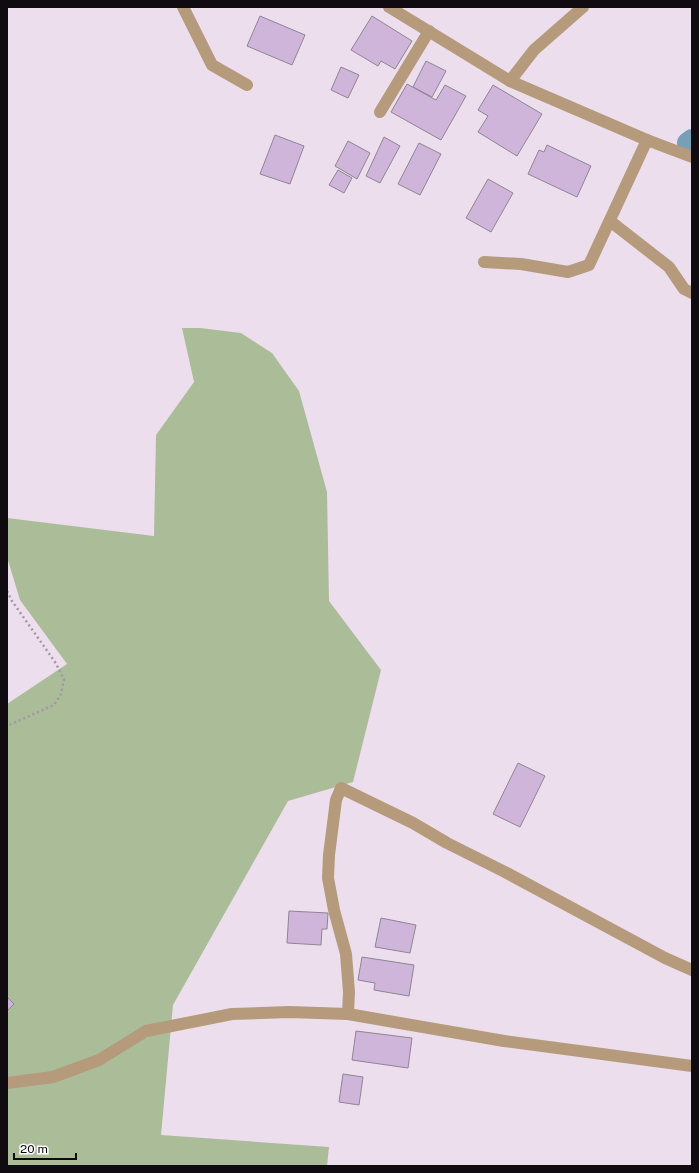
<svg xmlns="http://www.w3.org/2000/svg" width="699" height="1173" font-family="'Public Sans',sans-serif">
<rect width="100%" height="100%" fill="#eddeed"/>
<polygon fill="#abbc99" points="182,328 200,328 241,333 272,353 299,391 327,492 329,601 381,670 353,782 288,801 173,1005 161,1135 329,1147 327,1166 7,1166 7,704 67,664 20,600 7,557 7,518 154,536 156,435 194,382"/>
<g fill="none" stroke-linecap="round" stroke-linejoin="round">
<polyline stroke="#77a0b8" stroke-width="22" points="688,143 692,140"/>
</g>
<g fill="#ceb5d9" stroke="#8f8594">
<polygon points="260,16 305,35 292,65 247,46"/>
<polygon points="372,16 412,41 395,69 381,61 378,66 351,50"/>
<polygon points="426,61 446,71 432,97 413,87"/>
<polygon points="341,67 359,75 348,98 331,90"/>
<polygon points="407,84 436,100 445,85 466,96 441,140 391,112"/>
<polygon points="493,85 542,114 517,156 478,132 488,116 478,110"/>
<polygon points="275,135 304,146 290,184 260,174"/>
<polygon points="384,137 400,146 380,183 366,176"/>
<polygon points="348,141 370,153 357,179 335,166"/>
<polygon points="419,143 441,154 420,195 398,184"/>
<polygon points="547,145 591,166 577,197 528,174 539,150 544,152"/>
<polygon points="338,170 352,178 344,193 329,185"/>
<polygon points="488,179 513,193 491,232 466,218"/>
<polygon points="518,763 545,776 520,827 493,814"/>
<polygon points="289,911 328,913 327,929 322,929 321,945 287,943"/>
<polygon points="381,918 416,925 410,953 375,947"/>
<polygon points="362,957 414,965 409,996 374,990 375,983 358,980"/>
<polygon points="7,997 14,1004 7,1011"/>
<polygon points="356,1031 412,1038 408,1068 352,1060"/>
<polygon points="343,1074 363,1077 359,1105 339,1102"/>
</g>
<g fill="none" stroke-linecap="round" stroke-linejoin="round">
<polyline stroke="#a397a3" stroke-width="2.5" stroke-dasharray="2 3" stroke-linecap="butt" points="7,591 12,601 55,662 64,679 61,694 54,705 7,726"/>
<g stroke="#b59a7c" stroke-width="12">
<polyline points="183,7 212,65 247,85"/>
<polyline points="380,112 429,31"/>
</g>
<g stroke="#b59a7c" stroke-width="12">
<polyline points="389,7 510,81 647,140 692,157"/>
<polyline points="510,81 534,50 583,7"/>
<polyline points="610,221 669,267 684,289 692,293"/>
<polyline points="484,262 521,264 568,272 589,265 647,140"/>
<polyline points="348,1014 349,992 346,954 334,910 328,878 329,855 336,800 341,788 413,823 447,843 505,872 665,958 692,970"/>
<polyline points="7,1083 53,1077 99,1060 146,1031 232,1014 289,1012 348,1014 504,1041 692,1066"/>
</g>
</g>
<rect width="699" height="1173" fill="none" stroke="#100b10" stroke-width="16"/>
<path d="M14 1153v6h62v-6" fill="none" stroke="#100b10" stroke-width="2"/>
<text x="20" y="1153" font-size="12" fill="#100b10" stroke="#ffffff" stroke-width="3" paint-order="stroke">20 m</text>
</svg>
